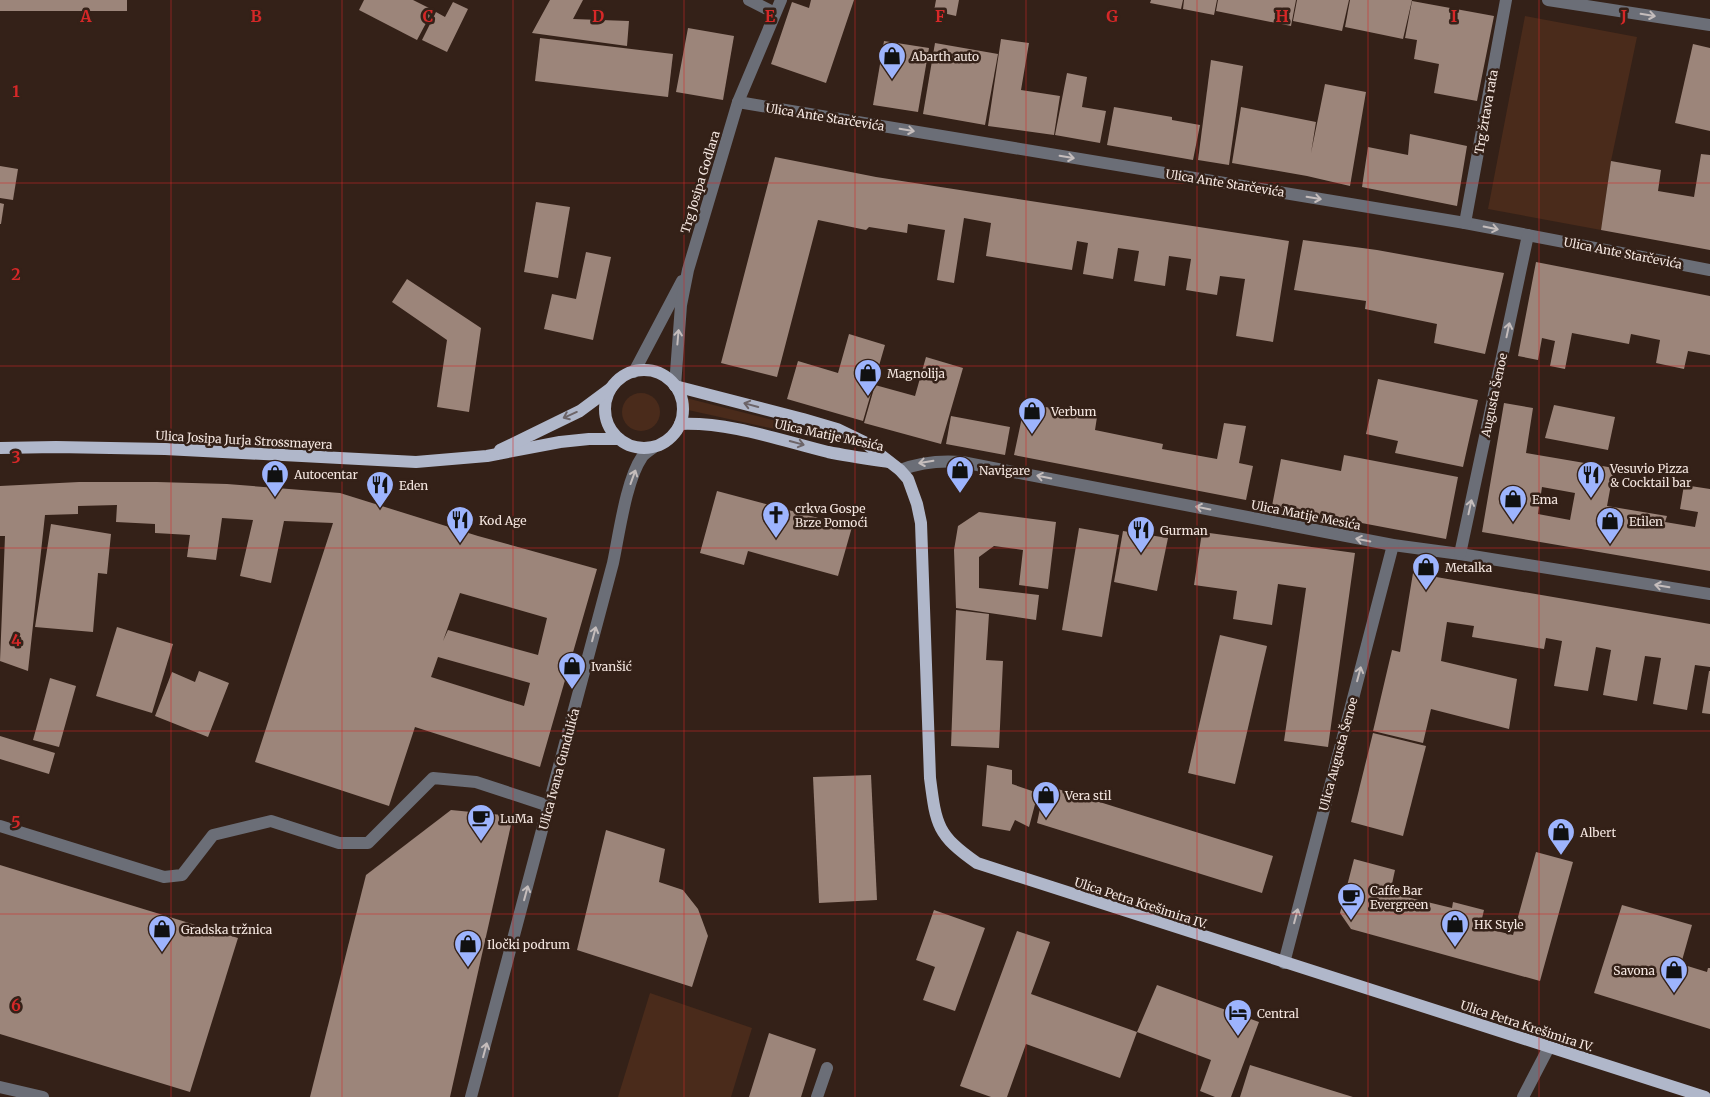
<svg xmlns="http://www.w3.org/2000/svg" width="1710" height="1097" font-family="Merriweather,serif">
<rect width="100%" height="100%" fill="#342118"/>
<g fill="#4a2b1b">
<polygon points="1525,16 1637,37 1611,161 1601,230 1488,209"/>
<circle cx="641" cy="412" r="19"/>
<polygon points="686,398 801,427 802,435 688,410"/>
<polygon points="650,993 752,1028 731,1097 618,1097"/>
</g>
<g fill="#9c857a" fill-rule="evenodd">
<rect x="0" y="0" width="127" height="11"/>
<polygon points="364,0 413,0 433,10 417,40 359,10"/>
<polygon points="550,0 583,0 573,19 629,21 627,46 532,33"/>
<polygon points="811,0 854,0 826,83 771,64 792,2 809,8"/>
<polygon points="936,0 959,0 956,16 934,11"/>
<polygon points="1151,0 1183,0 1181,9 1150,3"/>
<polygon points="1184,0 1217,0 1214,15 1183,9"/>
<polygon points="1218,0 1296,0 1291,26 1216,11"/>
<polygon points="1297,0 1349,0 1342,31 1293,21"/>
<polygon points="1350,0 1412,0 1403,39 1345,27"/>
<polygon points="1412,1 1494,16 1477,101 1434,93 1439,64 1414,59 1417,40 1405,38"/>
<polygon points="453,2 468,9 447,52 422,40 436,12 445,17"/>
<polygon points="688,28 734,36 723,100 676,92"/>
<polygon points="540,38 673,54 668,97 535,81"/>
<polygon points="1001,39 1029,43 1021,90 1060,96 1054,135 988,126"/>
<polygon points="884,41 929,48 918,112 873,105"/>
<polygon points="935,43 998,54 985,125 923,114"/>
<polygon points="1693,44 1710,48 1710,131 1675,123"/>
<polygon points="1211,60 1243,66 1229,165 1198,160"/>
<polygon points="1067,73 1087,77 1082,107 1106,111 1100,143 1055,135"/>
<polygon points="1325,84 1366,92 1350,186 1307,176 1232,163 1241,107 1316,122 1311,153"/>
<polygon points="1114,107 1172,117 1172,120 1200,125 1193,160 1107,145"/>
<polygon points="1410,134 1467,146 1457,206 1362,187 1368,147 1408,155"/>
<polygon points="1701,154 1710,155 1710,250 1601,230 1611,161 1661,170 1658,191 1694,197"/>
<polygon points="775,157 876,177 1289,241 1273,342 1236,336 1245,279 1220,276 1217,295 1186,290 1191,259 1169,256 1165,286 1134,281 1139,251 1118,248 1113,279 1083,274 1088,243 1077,241 1072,270 986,256 991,223 964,218 954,283 937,280 945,230 908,224 907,233 869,227 866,230 818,220 777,377 721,363"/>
<polygon points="0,166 18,169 13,200 0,198"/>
<polygon points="536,202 570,207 558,278 524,272"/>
<polygon points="0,203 4,204 1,224 0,224"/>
<polygon points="1303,240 1377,250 1504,273 1485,354 1434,343 1437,324 1365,309 1366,301 1294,290"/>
<polygon points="586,252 611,257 593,340 544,329 552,294 576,299"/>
<polygon points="1536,262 1710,296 1710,355 1688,351 1684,369 1656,363 1660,340 1631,334 1629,344 1572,333 1565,369 1550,366 1555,341 1542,338 1538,360 1518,356"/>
<polygon points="407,279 481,328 469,412 437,407 447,340 392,302"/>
<polygon points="849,334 885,345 863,421 787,399 798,361 838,373"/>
<polygon points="926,357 963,368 941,444 864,423 875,385 915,396"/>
<polygon points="1378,379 1478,400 1463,467 1395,453 1398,441 1366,434"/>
<polygon points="1025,403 1097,417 1095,430 1163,444 1162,449 1217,459 1224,423 1246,426 1239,463 1253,466 1246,500 1014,455"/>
<path d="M1504 403 1533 408 1526 453 1614 468 1607 506 1667 516 1665 522 1695 527 1698 512 1680 509 1684 485 1710 489V571L1482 532ZM1542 487 1575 493 1570 520 1538 514Z"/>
<polygon points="1554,405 1615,417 1608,450 1545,438"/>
<polygon points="951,416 1010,427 1005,455 946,444"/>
<polygon points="1344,455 1458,477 1446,539 1272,506 1281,459 1341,471"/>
<path d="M79 482H157L227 484 340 493 478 536 597 569 540 767 415 727 389 806 255 762 333 523 284 521 271 583 240 576 253 520 222 518 216 560 187 557 190 535 155 533V524L116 522 117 505 78 506V514L45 515 28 671 0 661 5 536H0V486ZM460 593 547 618 538 655 448 630 443 641ZM438 657 530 683 524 706 431 677Z"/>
<polygon points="717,491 852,527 838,576 748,551 744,565 700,553"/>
<polygon points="979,512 1056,522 1048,589 1019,585 1023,550 994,546 979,557 979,588 1039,595 1036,620 956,608 954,550 958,526"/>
<polygon points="51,524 111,534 107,574 98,573 93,632 35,627"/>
<polygon points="1079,528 1119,535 1102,637 1062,630"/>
<polygon points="1123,531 1168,538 1157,591 1114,582"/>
<polygon points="1202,532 1355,553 1328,747 1284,741 1306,588 1278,584 1272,625 1233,619 1237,591 1194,585"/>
<polygon points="1413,573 1710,624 1710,667 1695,665 1687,710 1653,704 1661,658 1645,656 1637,701 1603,695 1611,650 1596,647 1588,691 1554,686 1562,641 1546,638 1544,649 1472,637 1474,626 1447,622 1441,661 1517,679 1509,729 1431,709 1423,743 1373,731 1392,650 1400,652"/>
<polygon points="956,610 989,614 986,660 1003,661 999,748 951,746"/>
<polygon points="117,627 173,644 152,713 96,696"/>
<polygon points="1220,635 1267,646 1235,784 1188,773"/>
<polygon points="199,671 229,683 208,737 155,716 172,672 195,682"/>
<polygon points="1709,671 1710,671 1710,714 1702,713"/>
<polygon points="50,678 76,686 59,747 33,740"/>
<polygon points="1373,733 1426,746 1403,836 1351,822"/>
<polygon points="0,736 55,753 49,774 0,759"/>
<polygon points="987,765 1012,770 1012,784 1038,793 1029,827 1015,820 1010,831 982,826"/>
<polygon points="871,775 877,900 819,903 813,777"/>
<polygon points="1045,785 1273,856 1262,893 1037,823"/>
<polygon points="451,810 513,816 450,1097 310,1097 366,875"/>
<polygon points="606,830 665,849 659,882 683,890 698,909 708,936 692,987 577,950"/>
<polygon points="1536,852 1573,862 1540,981 1351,929 1340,913 1354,859 1395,870 1390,893 1452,908 1453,902 1484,910 1480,927 1513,935"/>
<polygon points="0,865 238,938 190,1092 0,1034"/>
<polygon points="1622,905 1692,925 1681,964 1707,972 1708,968 1710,968 1710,1029 1594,993"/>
<polygon points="934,910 985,928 955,1011 923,1000 935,967 916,960"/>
<polygon points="1017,931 1050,942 1031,994 1137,1032 1157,985 1259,1022 1231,1097 1215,1097 1200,1091 1211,1060 1137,1032 1120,1078 1026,1044 1007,1097 991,1097 960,1086"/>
<polygon points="769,1033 816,1049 801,1097 749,1097"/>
<polygon points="1250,1065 1353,1097 1240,1097"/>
</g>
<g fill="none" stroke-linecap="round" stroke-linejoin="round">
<g stroke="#6b6e77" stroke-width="12">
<polyline points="749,0 775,13"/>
<polyline points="1548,0 1710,25"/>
<polyline points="738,102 1465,223 1710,270"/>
<polyline points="1465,223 1506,0"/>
<polyline points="634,372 682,281"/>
<polyline points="675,386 681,305 688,270 738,102 781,0"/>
<path d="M900 470C921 462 939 460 962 462L1393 545 1460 554 1710 594"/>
<polyline points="1460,554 1528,235"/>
<polyline points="0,826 164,877 182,875 213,835 271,821 339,843 368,843 433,778 476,782 549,806"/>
<polyline points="1284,963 1393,545"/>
<polyline points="0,1087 43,1097"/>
<path d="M471 1097 613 563C619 535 626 480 642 457 645 453 650 450 654 447"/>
<polyline points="817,1097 827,1068"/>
<polyline points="1523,1097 1549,1047"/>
</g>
<g stroke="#b0b7ca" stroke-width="12">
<circle cx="644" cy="409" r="39"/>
<path d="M675 386 803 419 837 429 864 442 900 470 908 479 917 504 921 523 930 778C936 825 937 835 977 863L1705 1097"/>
<path d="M680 424C731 422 779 440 828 452 848 456 869 459 889 462"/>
<polyline points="0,448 56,447 165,449 416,462 487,456 560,442 589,439 619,439"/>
<polyline points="500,450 580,411 611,388"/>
</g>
</g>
<defs><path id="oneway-shaft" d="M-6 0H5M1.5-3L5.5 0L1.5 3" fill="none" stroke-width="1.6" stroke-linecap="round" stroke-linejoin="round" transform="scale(1.25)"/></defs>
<g stroke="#c5bdbc">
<use href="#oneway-shaft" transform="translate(1648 15) rotate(9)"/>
<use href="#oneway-shaft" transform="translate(907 130) rotate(9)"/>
<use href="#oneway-shaft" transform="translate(1067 157) rotate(9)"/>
<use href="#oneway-shaft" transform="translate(1314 198) rotate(9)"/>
<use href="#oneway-shaft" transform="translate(1491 228) rotate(11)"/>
<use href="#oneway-shaft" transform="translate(1508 330) rotate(-78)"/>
<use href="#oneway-shaft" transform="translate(678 337) rotate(-85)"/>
<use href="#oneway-shaft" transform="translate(926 462) rotate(171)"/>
<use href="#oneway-shaft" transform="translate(633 477) rotate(-70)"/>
<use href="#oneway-shaft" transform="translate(1044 477) rotate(-169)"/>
<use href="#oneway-shaft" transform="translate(1470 507) rotate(-78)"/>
<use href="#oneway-shaft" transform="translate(1203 508) rotate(-169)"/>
<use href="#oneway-shaft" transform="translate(1363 540) rotate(-169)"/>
<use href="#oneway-shaft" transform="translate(1662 586) rotate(-171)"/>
<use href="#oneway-shaft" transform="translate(594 634) rotate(-75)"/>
<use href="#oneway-shaft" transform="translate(1359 674) rotate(-75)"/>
<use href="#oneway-shaft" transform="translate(526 893) rotate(-75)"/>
<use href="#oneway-shaft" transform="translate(1296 916) rotate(-75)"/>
<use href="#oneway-shaft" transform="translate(485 1050) rotate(-75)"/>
</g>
<g stroke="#6c6468">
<use href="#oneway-shaft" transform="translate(751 405) rotate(-165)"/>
<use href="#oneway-shaft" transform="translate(570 415) rotate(156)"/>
<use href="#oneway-shaft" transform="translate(797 443) rotate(15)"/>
</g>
<path fill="none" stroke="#d62828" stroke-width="1" stroke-opacity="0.55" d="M171 0V1097M342 0V1097M513 0V1097M684 0V1097M855 0V1097M1026 0V1097M1197 0V1097M1368 0V1097M1539 0V1097M0 183H1710M0 366H1710M0 548H1710M0 731H1710M0 914H1710"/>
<defs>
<symbol id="shop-pin" viewBox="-11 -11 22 30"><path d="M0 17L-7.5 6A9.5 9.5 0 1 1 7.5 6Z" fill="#9db4fd" stroke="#342118"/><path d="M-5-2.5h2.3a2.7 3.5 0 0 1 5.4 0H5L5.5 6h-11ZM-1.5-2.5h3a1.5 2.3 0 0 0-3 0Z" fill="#111"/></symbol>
<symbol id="restaurant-pin" viewBox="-11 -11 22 30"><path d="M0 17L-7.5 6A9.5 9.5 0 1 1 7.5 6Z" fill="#9db4fd" stroke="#342118"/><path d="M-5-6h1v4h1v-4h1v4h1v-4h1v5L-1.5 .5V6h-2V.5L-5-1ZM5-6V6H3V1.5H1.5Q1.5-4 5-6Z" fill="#111"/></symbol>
<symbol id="church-pin" viewBox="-11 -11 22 30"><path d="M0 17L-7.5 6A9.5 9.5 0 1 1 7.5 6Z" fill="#9db4fd" stroke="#342118"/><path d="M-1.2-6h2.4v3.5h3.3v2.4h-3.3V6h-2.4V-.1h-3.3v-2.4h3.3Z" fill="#111"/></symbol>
<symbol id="cafe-pin" viewBox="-11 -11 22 30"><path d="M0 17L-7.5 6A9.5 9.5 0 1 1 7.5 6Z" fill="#9db4fd" stroke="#342118"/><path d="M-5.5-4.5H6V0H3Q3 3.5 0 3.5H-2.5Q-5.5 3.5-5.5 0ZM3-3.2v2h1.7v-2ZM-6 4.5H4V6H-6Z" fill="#111"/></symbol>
<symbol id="hotel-pin" viewBox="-11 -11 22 30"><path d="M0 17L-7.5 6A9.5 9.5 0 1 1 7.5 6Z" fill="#9db4fd" stroke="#342118"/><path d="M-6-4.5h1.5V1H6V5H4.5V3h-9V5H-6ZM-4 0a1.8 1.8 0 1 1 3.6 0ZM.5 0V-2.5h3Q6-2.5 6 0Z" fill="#111"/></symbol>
</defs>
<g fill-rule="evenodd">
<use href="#shop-pin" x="876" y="40" width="32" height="43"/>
<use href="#shop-pin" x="852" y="357" width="32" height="43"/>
<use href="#shop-pin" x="1016" y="395" width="32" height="43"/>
<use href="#shop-pin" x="944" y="454" width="32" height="43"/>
<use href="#shop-pin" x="259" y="458" width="32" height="43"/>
<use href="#restaurant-pin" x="1575" y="459" width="32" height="43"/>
<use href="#restaurant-pin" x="364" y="469" width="32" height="43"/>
<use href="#shop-pin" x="1497" y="483" width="32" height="43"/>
<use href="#church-pin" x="760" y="499" width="32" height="43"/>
<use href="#restaurant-pin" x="444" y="504" width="32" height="43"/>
<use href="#shop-pin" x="1594" y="505" width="32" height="43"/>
<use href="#restaurant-pin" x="1125" y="514" width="32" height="43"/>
<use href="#shop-pin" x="1410" y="551" width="32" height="43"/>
<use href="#shop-pin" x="556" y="650" width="32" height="43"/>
<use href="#shop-pin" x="1030" y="779" width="32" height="43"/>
<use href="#cafe-pin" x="465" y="802" width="32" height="43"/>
<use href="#shop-pin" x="1545" y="816" width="32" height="43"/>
<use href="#cafe-pin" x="1335" y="881" width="32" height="43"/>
<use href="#shop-pin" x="1439" y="908" width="32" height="43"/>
<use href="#shop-pin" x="146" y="913" width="32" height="43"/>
<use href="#shop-pin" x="452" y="928" width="32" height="43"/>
<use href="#shop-pin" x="1658" y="954" width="32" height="43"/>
<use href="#hotel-pin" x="1222" y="997" width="32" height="43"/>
</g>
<g text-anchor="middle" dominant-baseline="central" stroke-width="5" stroke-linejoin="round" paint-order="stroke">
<g font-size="12" fill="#f5e7e1" stroke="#342118" text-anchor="start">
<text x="911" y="56">Abarth auto</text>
<text x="887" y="373">Magnolija</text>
<text x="1051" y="411">Verbum</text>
<text x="1610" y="468">Vesuvio Pizza<tspan x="1610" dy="14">&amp; Cocktail bar</tspan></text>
<text x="979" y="470">Navigare</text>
<text x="294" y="474">Autocentar</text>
<text x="399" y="485">Eden</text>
<text x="1532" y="499">Ema</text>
<text x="795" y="508">crkva Gospe<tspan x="795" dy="14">Brze Pomoći</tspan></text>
<text x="479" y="520">Kod Age</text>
<text x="1629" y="521">Etilen</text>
<text x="1160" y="530">Gurman</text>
<text x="1445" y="567">Metalka</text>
<text x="591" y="666">Ivanšić</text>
<text x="1065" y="795">Vera stil</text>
<text x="500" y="818">LuMa</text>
<text x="1580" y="832">Albert</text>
<text x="1370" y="890">Caffe Bar<tspan x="1370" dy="14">Evergreen</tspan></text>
<text x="1474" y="924">HK Style</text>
<text x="181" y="929">Gradska tržnica</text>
<text x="487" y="944">Iločki podrum</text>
<text x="1655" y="970" text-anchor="end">Savona</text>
<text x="1257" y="1013">Central</text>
</g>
<g font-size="12" fill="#f5e7e1" stroke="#342118">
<text transform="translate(1486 112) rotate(-80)">Trg žrtava rata</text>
<text transform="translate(825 117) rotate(9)">Ulica Ante Starčevića</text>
<text transform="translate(700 182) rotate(-73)">Trg Josipa Godlara</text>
<text transform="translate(1225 183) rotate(9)">Ulica Ante Starčevića</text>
<text transform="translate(1623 253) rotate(11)">Ulica Ante Starčevića</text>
<text transform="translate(1494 395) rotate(-78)">Augusta Šenoe</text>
<text transform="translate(829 435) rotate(12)">Ulica Matije Mesića</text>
<text transform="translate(244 440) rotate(3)">Ulica Josipa Jurja Strossmayera</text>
<text transform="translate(1306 515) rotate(11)">Ulica Matije Mesića</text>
<text transform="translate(1338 754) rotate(-75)">Ulica Augusta Šenoe</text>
<text transform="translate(559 769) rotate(-75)">Ulica Ivana Gundulića</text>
<text transform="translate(1141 903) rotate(18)">Ulica Petra Krešimira IV.</text>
<text transform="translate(1527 1026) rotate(18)">Ulica Petra Krešimira IV.</text>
</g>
</g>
<g font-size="16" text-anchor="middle" font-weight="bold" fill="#d62828" stroke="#342118" stroke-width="5" stroke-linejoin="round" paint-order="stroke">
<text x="86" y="22">A</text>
<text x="256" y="22">B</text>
<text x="428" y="22">C</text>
<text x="598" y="22">D</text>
<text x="770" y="22">E</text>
<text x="940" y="22">F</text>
<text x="1112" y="22">G</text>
<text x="1282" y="22">H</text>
<text x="1454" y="22">I</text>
<text x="1624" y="22">J</text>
<text x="16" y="97">1</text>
<text x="16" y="280">2</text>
<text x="16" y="463">3</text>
<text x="16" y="646">4</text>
<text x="16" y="828">5</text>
<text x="16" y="1011">6</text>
</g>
</svg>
